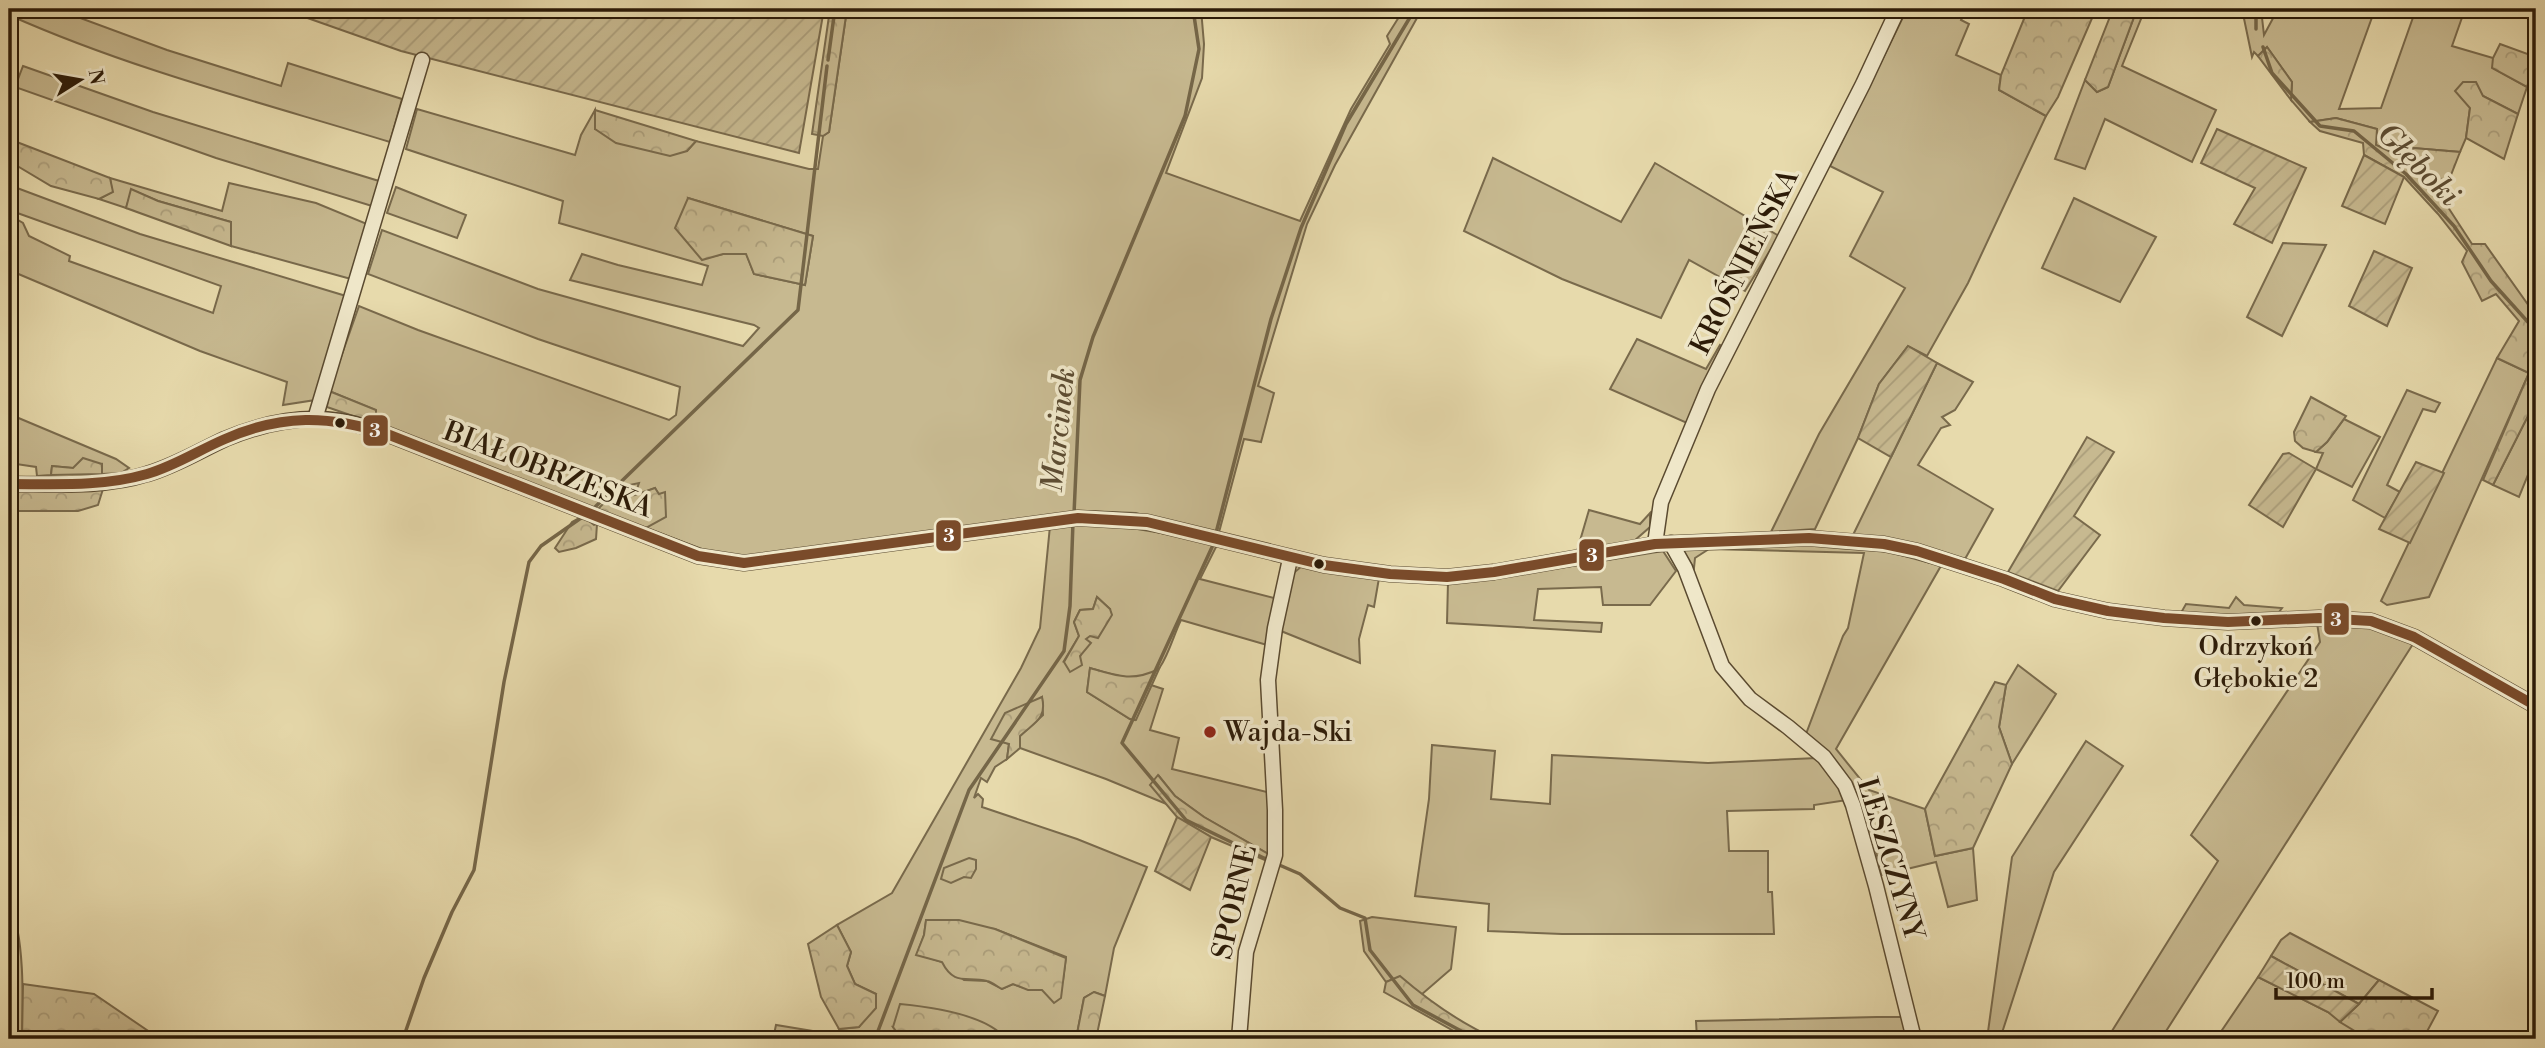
<svg xmlns="http://www.w3.org/2000/svg" width="2545" height="1048" font-family="'Libre Bodoni',serif">
<defs>
<pattern id="forest-crowns" width="20" height="18" patternUnits="userSpaceOnUse" patternTransform="scale(1.75)"><rect width="20" height="18" fill="#c7b990"/><path d="M2 6a3 3 0 1 1 6 0M12 15a3 3 0 1 1 6 0" fill="none" stroke="#ab9e7b"/></pattern>
<pattern id="garden-furrows" width="10" height="10" patternUnits="userSpaceOnUse" patternTransform="scale(1.75)"><rect width="10" height="10" fill="#c7b990"/><path d="M-1 1l2-2M0 10L10 0M9 11l2-2" fill="none" stroke="#ab9e7b"/></pattern>
</defs>
<rect width="100%" height="100%" fill="#e7daac"/>
<filter id="stains"><feTurbulence type="fractalNoise" baseFrequency=".00286" numOctaves="4"/><feColorMatrix values="0 0 0 0 .2 0 0 0 0 .09 0 0 0 0 .02 0 0 0 .5 -.17"/></filter>
<radialGradient id="worn" r=".72"><stop offset=".6" stop-color="#630" stop-opacity="0"/><stop offset="1" stop-color="#630" stop-opacity=".3"/></radialGradient>
<g fill="#c7b990" stroke="#796a4c" stroke-width="2" fill-rule="evenodd">
<path d="M9 9H56L167 50 281 86 288 63 402 99 390 142C263 103 130 69 9 15Z"/>
<path d="M847 9H1201L1204 44 1202 78 1166 173 1300 221 1351 109 1390 44 1387 36 1404 9H1422L1335 165 1307 224 1258 386 1274 393 1261 442 1244 439 1218 536 1136 513 1086 511 890 537 774 556 723 557 646 528 658 494 655 488 634 496 638 484 597 510 376 424 375 410 329 391 359 306 418 330 669 420 676 415 680 387 538 339 368 274 382 230 538 289 743 346 759 328 754 325 570 280 582 254 618 265 702 285 708 266 559 223 563 201 406 149 417 109 575 155 581 135 595 110V129L687 151 696 141 809 169H818L823 136 829 132ZM688 198 813 236 805 285 754 274 746 253 723 254 702 259Z"/>
<polygon points="1907,9 1966,9 1961,20 1969,24 1956,55 2001,75 1999,90 2046,116 1968,283 1927,356 1908,346 1879,384 1858,438 1815,529 1771,532 1819,434 1905,288 1850,256 1883,192 1830,166"/>
<polygon points="2137,9 2145,9 2122,66 2216,110 2192,162 2105,119 2085,169 2055,159 2085,80 2097,92 2108,87"/>
<polygon points="2242,9 2261,9 2264,35 2278,9 2375,9 2339,109 2381,108 2416,9 2465,9 2452,46 2493,58 2493,68 2527,87 2518,114 2483,96 2470,108 2466,138 2460,152 2414,148 2410,157 2397,155 2376,145 2377,129 2336,118 2310,122 2291,100 2292,82 2267,47 2258,56 2254,52 2252,57"/>
<polygon points="23,66 153,112 379,181 372,206 216,158 15,87"/>
<polygon points="1493,158 1621,222 1655,163 1779,236 1745,291 1689,260 1661,318 1562,279 1464,231"/>
<polygon points="110,178 222,211 229,183 316,203 367,224 351,279 231,246 231,222 158,201 132,190 126,208 99,199 112,192"/>
<polygon points="9,185 140,234 346,296 315,400 283,405 287,382 200,351 9,270 9,215 23,223 29,236 70,256 69,261 213,313 221,286 9,210"/>
<polygon points="396,187 466,215 457,238 387,213"/>
<polygon points="2074,198 2156,237 2120,302 2042,268"/>
<polygon points="2283,243 2326,245 2282,336 2247,317"/>
<polygon points="1637,339 1706,369 1720,345 1723,347 1687,423 1610,389"/>
<polygon points="2497,358 2529,373 2429,597 2387,605 2381,601"/>
<polygon points="1937,363 1973,382 1955,410 1942,417 1950,425 1941,428 1918,465 1993,509 1965,559 1898,540 1853,535"/>
<polygon points="2407,390 2440,403 2435,412 2423,409 2387,485 2400,492 2385,518 2353,500"/>
<polygon points="2536,400 2536,460 2534,460 2519,497 2493,485"/>
<polygon points="9,414 116,459 129,468 121,473 102,474 102,464 73,468 52,466 51,475 37,476 36,467 9,463"/>
<polygon points="2344,419 2380,437 2352,487 2316,469 2323,453 2316,452 2327,442"/>
<polygon points="1589,510 1640,524 1650,513 1650,527 1634,541 1577,551"/>
<path d="M1087 524C1132 526 1173 535 1217 545L1200 579 1278 599 1267 645 1181 620C1174 634 1169 654 1160 667 1145 687 1109 674 1090 668L1087 692 1130 719 1135 720 1151 685 1163 689 1150 730 1179 738 1172 769 1267 792 1272 840 1270 855 1204 817 1175 796 1159 776 1151 785 1169 805 1106 779 1020 748V736L1043 715 1042 697 1036 701 1004 742 1009 744 1007 759 995 767 987 782 981 778 974 798 978 794 983 799 982 807 1077 839 1147 867 1114 948 1105 996 1094 992 1084 998 1076 1039H1006L893 1027 902 1039H773L776 1025 843 1036 839 1029 859 1027 876 994 855 984 847 966 851 952 837 925 892 893 1021 668 1040 628 1050 526ZM1097 597 1110 609 1085 640 1080 657 1064 661 1079 636 1074 622 1080 610 1093 609ZM926 921 995 929 1066 957 1063 980C1042 991 1036 993 1013 984L1002 989 987 981 964 980 942 962 917 954 924 935Z"/>
<polygon points="1816,544 1890,552 1930,563 1942,564 1836,749 1869,790 1925,809 1935,856 1973,848 1977,900 1948,907 1936,862 1882,875 1864,806 1850,782 1806,734 1843,636 1848,628 1864,553 1709,549 1695,558 1694,568 1681,549"/>
<polygon points="1663,551 1676,571 1650,605 1603,605 1601,587 1538,589 1534,620 1602,623 1601,632 1447,623 1448,582 1510,576"/>
<polygon points="1302,566 1379,578 1374,607 1368,605 1359,639 1360,663 1281,631 1290,576"/>
<polygon points="2236,597 2244,605 2282,608 2276,616 2183,614 2182,611 2186,604 2229,608"/>
<polygon points="2317,623 2369,626 2413,644 2161,1039 2107,1039 2218,861 2191,835 2320,642"/>
<polygon points="2018,665 2056,694 2012,764 1999,727 2006,685"/>
<polygon points="2086,741 2123,766 2054,872 2000,1039 1987,1039 2012,857"/>
<polygon points="1432,745 1495,751 1491,799 1550,804 1552,755 1708,763 1817,758 1847,800 1814,805 1814,809 1727,811 1729,851 1768,851 1768,892 1772,892 1774,934 1562,934 1488,931 1489,904 1415,896 1429,799"/>
<path d="M9 902C25 935 23 1002 22 1039H13L9 1036Z"/>
<polygon points="1372,917 1456,927 1451,969 1421,995 1400,977 1386,982 1364,951 1360,921"/>
<polygon points="2290,933 2379,980 2359,1004 2271,956 2281,940"/>
<polygon points="2258,977 2328,1012 2368,1039 2216,1039"/>
<polygon points="1877,1017 1905,1017 1908,1039 1697,1039 1696,1021"/>
</g>
<g fill="url(#forest-crowns)" stroke="#796a4c" stroke-width="2">
<polygon points="830,9 847,9 829,132 823,136 812,134"/>
<polygon points="2028,9 2096,9 2058,97 2046,116 1999,90 2001,75"/>
<polygon points="2113,9 2137,9 2108,87 2097,92 2085,80"/>
<polygon points="2500,44 2536,57 2527,87 2492,68 2493,58"/>
<polygon points="2267,47 2292,82 2291,100 2258,56"/>
<polygon points="2463,82 2476,82 2483,96 2518,114 2504,159 2466,138 2470,108 2455,91"/>
<polygon points="595,110 696,141 687,151 670,156 616,143 595,129"/>
<polygon points="2336,118 2377,129 2376,145 2397,155 2410,157 2413,148 2460,152 2442,198 2472,244 2485,244 2529,306 2536,310 2536,400 2493,485 2483,480 2529,373 2497,358 2519,321 2496,294 2482,301 2462,262 2467,251 2438,214 2404,177 2364,155 2363,143 2320,131 2310,122"/>
<polygon points="9,139 110,178 113,192 99,199 51,186 9,161"/>
<polygon points="131,189 158,201 231,222 231,246 126,208"/>
<polygon points="688,198 813,236 805,285 754,274 746,254 723,254 702,260 675,228"/>
<polygon points="329,391 376,410 376,424 327,407"/>
<polygon points="2311,397 2346,416 2327,442 2316,452 2303,448 2295,441 2294,432"/>
<polygon points="83,458 102,464 102,474 51,475 52,466 73,468"/>
<polygon points="639,483 635,495 655,488 659,494 665,492 666,517 646,528 597,510 620,487"/>
<polygon points="103,489 98,505 78,511 9,511 9,491"/>
<polygon points="583,516 594,525 597,524 596,539 576,548 559,552 555,548 572,522"/>
<polygon points="1097,597 1110,609 1112,615 1098,638 1090,636 1086,639 1091,643 1080,656 1082,665 1070,672 1064,662 1079,636 1074,622 1080,610 1093,609"/>
<path d="M1090 668C1117 676 1132 682 1159 669L1136 720 1130 719 1087 692Z"/>
<polygon points="1995,682 2006,685 1999,727 2012,764 1973,848 1935,856 1925,809"/>
<path d="M1042 697C1047 719 1035 722 1020 736V748L1007 759 1009 744 991 739 1005 713Z"/>
<polygon points="1158,775 1175,796 1204,817 1270,855 1267,861 1211,837 1177,817 1150,785"/>
<polygon points="969,858 976,860 976,869 971,878 964,877 951,883 941,879 944,868"/>
<path d="M926 920H959L995 929 1066 958 1061 998 1054 1003 1042 990H1028L1013 984 1002 989C998 987 992 982 987 981 966 976 954 986 942 962L916 955 924 935Z"/>
<polygon points="837,925 851,952 847,966 855,984 876,994 876,1008 859,1027 839,1029 821,997 808,944"/>
<path d="M1400 976C1429 1001 1462 1024 1496 1039H1468L1384 992 1386 982Z"/>
<polygon points="2379,980 2438,1011 2423,1039 2368,1039 2340,1022 2359,1004"/>
<polygon points="23,984 94,994 160,1039 22,1039"/>
<polygon points="1094,992 1105,996 1096,1039 1076,1039 1084,998"/>
<path d="M900 1004C931 1007 986 1014 1006 1039H902L893 1027Z"/>
</g>
<g fill="url(#garden-furrows)" stroke="#796a4c" stroke-width="2">
<polygon points="282,9 824,9 799,153 401,51"/>
<polygon points="2217,129 2306,168 2272,243 2234,224 2255,188 2201,163"/>
<polygon points="2364,155 2404,177 2385,224 2342,206"/>
<polygon points="2374,251 2412,268 2387,326 2349,306"/>
<polygon points="1908,346 1937,363 1891,457 1858,438 1879,384"/>
<polygon points="2087,437 2114,452 2074,516 2100,535 2058,591 2008,572"/>
<polygon points="2289,453 2316,469 2283,527 2249,505 2283,454"/>
<polygon points="2416,462 2444,473 2410,543 2379,529"/>
<polygon points="1177,817 1211,837 1190,890 1155,871"/>
<polygon points="2271,956 2359,1004 2340,1022 2328,1012 2258,977"/>
</g>
<g fill="none" stroke-linecap="round" stroke-linejoin="round">
<g stroke="#756648" stroke-width="3.5">
<polyline points="2256,9 2256,29"/>
<polyline points="2263,47 2272,73 2320,126 2354,131 2406,174 2454,226 2491,281 2536,331"/>
<polyline points="828,60 835,9"/>
<polyline points="595,507 798,310 827,66"/>
<polyline points="1074,514 1080,380 1093,337 1185,116 1199,49 1193,9"/>
<polyline points="1216,533 1271,319 1301,228 1346,124 1415,9"/>
<polyline points="1213,545 1122,743 1186,820 1270,861"/>
<polyline points="1277,864 1300,874 1340,908 1365,918 1370,950 1413,1005 1476,1039"/>
<polyline points="403,1039 424,978 452,912 474,870 504,682 529,562 541,546 581,518"/>
<polyline points="875,1039 969,790 1064,651 1070,606 1073,522"/>
</g>
<defs>
<g id="minor">
<polyline points="315,419 422,60"/>
<path d="M9 484C54 484 103 488 147 474 175 466 199 451 225 439 261 424 301 415 340 421 356 423 371 429 387 434L698 556 744 563 1078 518 1147 522 1324 565 1390 574 1447 577 1494 572 1655 544 1809 538 1844 541 1884 544 1917 551 2004 579 2055 599 2108 611 2164 618 2228 622 2319 618 2371 621 2414 637 2536 706"/>
<polyline points="1671,543 1685,568 1722,666 1750,699 1788,727 1824,757 1845,785 1853,805 1876,886 1914,1039"/>
<polyline points="1655,544 1661,502 1708,389 1863,84 1898,9"/>
<polyline points="1239,1039 1246,952 1275,855 1275,810 1268,680 1275,628 1290,559"/>
</g>
</defs>
<use href="#minor" stroke="#5a4a30" stroke-width="17"/>
<use href="#minor" stroke="#efe7c9" stroke-width="14"/>
<defs>
<path id="bus-1" d="M9 484C55 484 102 487 147 474 175 466 199 450 225 439 282 414 329 415 387 434L698 556 744 563 1078 518 1147 522 1324 565 1390 574 1447 577 1494 572 1655 544 1809 538 1884 544 1917 551 2004 579 2055 599 2108 611 2164 618 2228 622 2319 618 2371 621 2414 637 2536 706"/>
</defs>
<use href="#bus-1" stroke="#efe7c9" stroke-width="16"/>
<use href="#bus-1" stroke="#7a4b2a" stroke-width="10"/>
</g>
<g fill="#2b1a07" stroke="#efe7c9" stroke-width="2.5">
<circle cx="340" cy="423" r="6"/>
<circle cx="1319" cy="564" r="6"/>
<circle cx="2256" cy="621" r="6"/>
</g>
<circle fill="#8f2418" stroke="#efe7c9" stroke-width="2.5" cx="1210" cy="732" r="7"/>
<g text-anchor="middle" dominant-baseline="central" stroke-width="7" stroke-linejoin="round" paint-order="stroke">
<g font-size="26" fill="#2b1a07" stroke="#efe7c9">
<text x="2256" y="647">Odrzykoń<tspan x="2256" dy="32">Głębokie 2</tspan></text>
</g>
<g font-size="28" fill="#2b1a07" stroke="#efe7c9">
<text transform="translate(1745 262) rotate(-63)">KROŚNIEŃSKA</text>
<text transform="translate(548 470) rotate(21)">BIAŁOBRZESKA</text>
<text transform="translate(1890 859) rotate(73)">LESZCZYNY</text>
<text transform="translate(1235 902) rotate(-77)">SPORNE</text>
</g>
<g font-size="28" fill="#2b1a07" stroke="#efe7c9" text-anchor="start">
<text x="1224" y="732">Wajda-Ski</text>
</g>
<g font-size="30" font-style="italic" fill="#5d4d33" stroke="#efe7c9">
<text transform="translate(2418 165) rotate(45)">Głęboki</text>
<text transform="translate(1059 430) rotate(-84)">Marcinek</text>
</g>
</g>
<g stroke="#efe7c9" stroke-width="2.5">
<rect x="362" y="414" width="27" height="33" rx="7" fill="#7a4b2a"/>
<rect x="935" y="519" width="27" height="33" rx="7" fill="#7a4b2a"/>
<rect x="1578" y="538" width="27" height="34" rx="7" fill="#7a4b2a"/>
<rect x="2323" y="602" width="27" height="34" rx="7" fill="#7a4b2a"/>
</g>
<g font-size="19" text-anchor="middle" font-weight="bold" fill="#fff">
<text x="375" y="437">3</text>
<text x="949" y="542">3</text>
<text x="1592" y="562">3</text>
<text x="2336" y="626">3</text>
</g>
<rect width="2545" height="1048" fill="none" stroke="#e7daac" stroke-width="35"/>
<rect x="10" y="10" width="2524" height="1027" fill="none" stroke="#2b1a07" stroke-width="3.5"/>
<rect x="18" y="18" width="2510" height="1013" fill="none" stroke="#2b1a07" stroke-width="2"/>
<g transform="translate(80 80) rotate(79)" stroke="#efe7c9" stroke-width="5" paint-order="stroke">
<path d="M0-5L12 26L0 18L-12 26Z" fill="#2b1a07"/>
<text y="-10" font-size="19" font-weight="bold" text-anchor="middle" fill="#2b1a07">N</text>
</g>
<path d="M2276 988v10h156v-10" fill="none" stroke="#2b1a07" stroke-width="3.5"/>
<text x="2286" y="988" font-size="21" fill="#2b1a07" stroke="#efe7c9" stroke-width="5" paint-order="stroke">100 m</text>
<rect width="100%" height="100%" filter="url(#stains)"/>
<rect width="100%" height="100%" fill="url(#worn)"/>
</svg>
